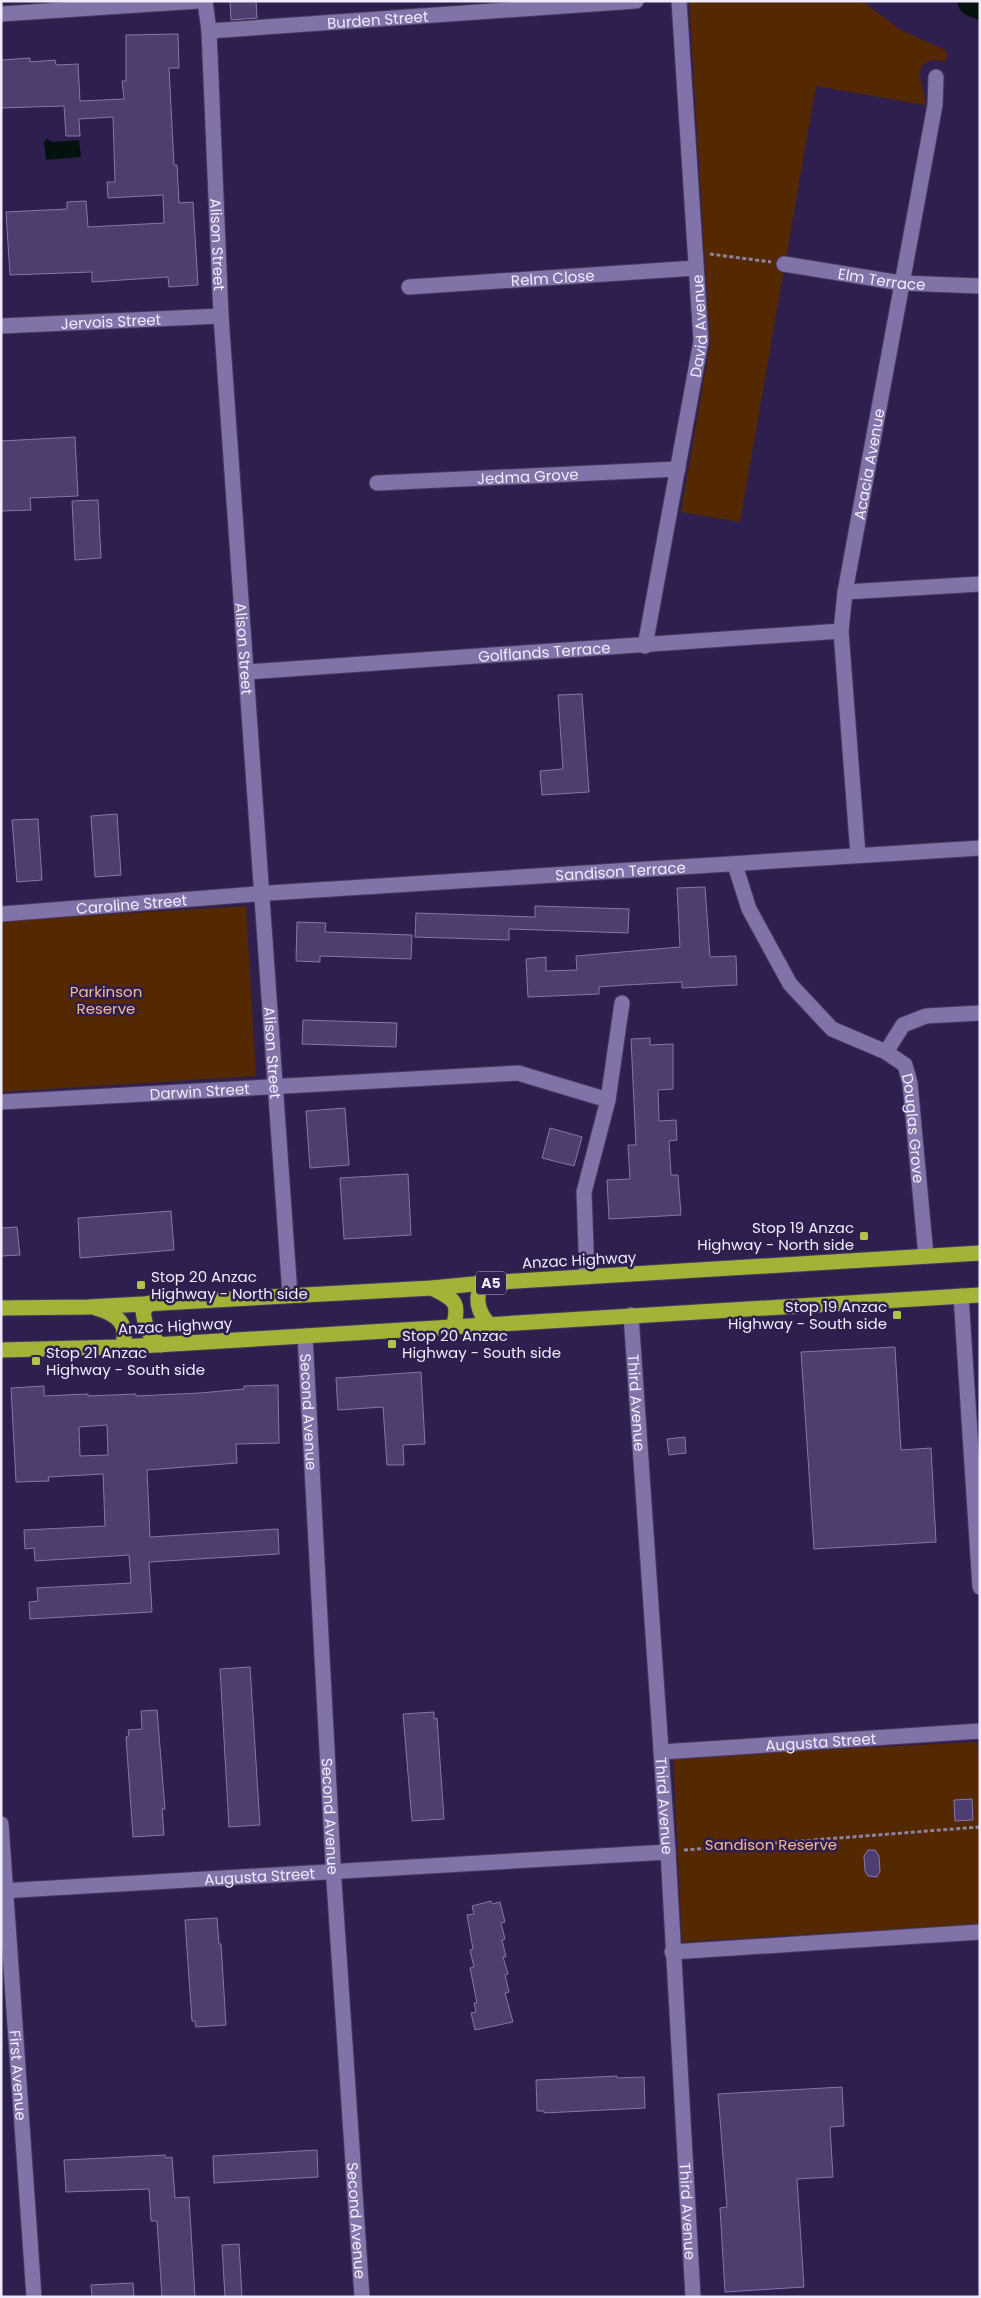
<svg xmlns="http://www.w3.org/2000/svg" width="981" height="2298" font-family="Poppins,sans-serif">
<rect width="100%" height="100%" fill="#2f1f4e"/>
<g fill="#542902">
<path d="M689 1H862L901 30 947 51 945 63C940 60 934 59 929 61 910 68 927 89 925 105L816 86 740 522 681 512 710 344Z"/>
<polygon points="246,906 256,1076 1,1092 1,921"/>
<polygon points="977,1742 980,1783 980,1924 682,1942 673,1757"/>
</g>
<polygon fill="#04120f" points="47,139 53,142 79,140 81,157 46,160 44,142"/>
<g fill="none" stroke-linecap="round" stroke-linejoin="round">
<polyline stroke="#04120f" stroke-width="31" points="973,1 980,4"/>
</g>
<g fill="#4d3e6f" stroke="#8576ac" fill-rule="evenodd">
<polygon points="230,1 256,1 257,18 231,20"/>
<polygon points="178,34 179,68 169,68 174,165 177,165 179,203 193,202 198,285 169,287 168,277 92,282 92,272 10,275 6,212 67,209 67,202 86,201 88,227 164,223 163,195 108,198 107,182 115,182 113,117 79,119 80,136 66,136 64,106 1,108 1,60 30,58 30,62 55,60 56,65 78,64 80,101 124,99 122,81 126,81 126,35"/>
<polygon points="75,437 78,496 30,498 31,510 1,511 1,441"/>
<polygon points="98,500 101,558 75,560 72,501"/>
<polygon points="582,694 589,792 542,795 540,771 563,769 558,695"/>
<polygon points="117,814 121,875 95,877 91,816"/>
<polygon points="38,819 42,880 17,882 12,820"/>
<polygon points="705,887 710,957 736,956 737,985 682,988 682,982 626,985 599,987 599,994 528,997 526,959 546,957 546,971 577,970 576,956 680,947 677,888"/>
<polygon points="535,906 629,909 628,933 509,929 509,940 415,937 416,913 535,917"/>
<polygon points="297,922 326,923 325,932 412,935 411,959 320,956 320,962 296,961"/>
<polygon points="303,1020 397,1023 396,1047 302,1044"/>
<polygon points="650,1038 650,1045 673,1044 673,1089 658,1090 659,1121 676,1120 677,1140 669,1141 671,1175 678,1175 681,1215 609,1219 607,1180 630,1179 628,1145 636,1145 631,1039"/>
<polygon points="345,1108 349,1165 310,1168 306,1111"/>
<polygon points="550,1128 582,1137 574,1166 542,1158"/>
<polygon points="408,1174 411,1235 344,1239 340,1178"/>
<polygon points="171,1211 174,1250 80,1258 78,1218"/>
<polygon points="17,1227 20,1255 1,1256 1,1228"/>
<polygon points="895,1347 901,1450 931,1448 936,1542 814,1549 801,1352"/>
<polygon points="421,1372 425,1444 403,1445 404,1465 387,1465 383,1407 338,1410 336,1378"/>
<path d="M278 1385 279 1443 236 1444 237 1463 147 1470 150 1537 278 1529 279 1554 149 1562 152 1612 30 1619 29 1602 38 1601 37 1588 131 1583 129 1555 35 1561 34 1548 25 1549 24 1530 105 1526 103 1474 48 1477 49 1481 16 1482 11 1388 44 1386V1396L88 1394V1396L136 1394V1396L200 1393 244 1389V1386ZM107 1425 108 1455 80 1456 79 1427Z"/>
<polygon points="685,1437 686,1453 669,1455 667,1439"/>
<polygon points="250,1667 260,1825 229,1827 220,1669"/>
<polygon points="157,1710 165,1809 162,1809 164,1835 133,1837 126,1737 129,1736 128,1730 142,1729 141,1711"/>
<polygon points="434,1712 434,1719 437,1718 444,1819 412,1821 403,1714"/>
<polygon points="972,1799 973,1820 955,1821 954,1800"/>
<polygon points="868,1850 875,1850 879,1856 880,1871 877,1877 868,1876 865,1871 864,1856"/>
<polygon points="491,1901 492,1904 500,1902 505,1922 501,1923 505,1939 502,1940 506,1957 503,1957 508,1974 505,1975 509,1992 505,1993 513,2022 475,2030 471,2013 476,2012 474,2003 477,2003 470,1968 474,1967 470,1950 473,1949 467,1915 474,1914 472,1906"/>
<polygon points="217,1918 219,1944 221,1944 226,2025 196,2027 195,2021 192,2021 185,1920"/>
<polygon points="617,2076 617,2078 644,2077 645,2108 544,2113 544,2111 537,2111 536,2080"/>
<polygon points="842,2087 844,2126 830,2127 833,2177 797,2179 804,2287 725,2292 720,2208 727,2207 718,2094"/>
<polygon points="317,2150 318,2177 214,2183 213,2156"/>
<polygon points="165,2155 166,2158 172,2157 175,2198 189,2197 195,2297 162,2297 157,2221 151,2221 149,2189 66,2192 64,2160"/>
<polygon points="239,2244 242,2297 225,2297 222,2245"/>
<polygon points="133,2283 134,2297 92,2297 91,2285"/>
</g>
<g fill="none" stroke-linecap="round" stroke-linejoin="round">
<defs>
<g id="minor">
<path id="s1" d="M205 1 209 31 221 316 290 1295"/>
<polyline points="1,14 199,1"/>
<path id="s2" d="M209 31 636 1"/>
<path id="s3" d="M784 264 901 283 980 286"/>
<path id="s4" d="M409 287 696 268"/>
<path id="s5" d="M1 326 221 316"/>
<path id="s6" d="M377 483 678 469"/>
<polyline points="845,592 980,584"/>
<path id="s7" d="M645 646 701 341 679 1"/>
<path id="s8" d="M247 672 841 631"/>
<path id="s9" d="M858 855 841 631 845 592 935 105 936 77"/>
<path id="s10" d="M735 865 749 909 790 984 832 1029 886 1052 905 1065 910 1083 926 1256"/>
<path id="s11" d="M1 914 269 893 980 848"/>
<polyline points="886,1052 903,1025 926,1016 980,1013"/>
<polyline points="608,1100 622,1003"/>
<path id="s12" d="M1 1102 518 1073 608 1100 584 1192 587 1277"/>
<polyline points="961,1296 980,1587"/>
<path id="s13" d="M631 1315 668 1852 693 2297"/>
<path id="s14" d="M305 1336 334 1881 362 2297"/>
<path id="s15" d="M661 1752 980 1731"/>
<path id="s16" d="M1 1824 34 2297"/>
<path id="s17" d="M1 1891 668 1852"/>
<polyline points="672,1952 980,1932"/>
</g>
<g id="highway">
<path d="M484 1283C473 1296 478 1313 489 1324"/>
<path d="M432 1288C453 1299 461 1301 453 1327"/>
<path d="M150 1303 143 1311C145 1326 148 1335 161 1345"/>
<polyline points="1,1308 89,1307 432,1288 484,1283 980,1253"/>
<path d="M96 1308C117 1314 130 1324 122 1347"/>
<polyline points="1,1350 122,1347 980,1295"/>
</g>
</defs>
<use href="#minor" stroke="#47385f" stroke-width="17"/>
<use href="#highway" stroke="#47385f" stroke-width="17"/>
<g stroke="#8d83a3" stroke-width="3" stroke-dasharray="4 2.5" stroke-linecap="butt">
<polyline points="710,254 771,262"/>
<polyline points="684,1850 980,1827"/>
</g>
<use href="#minor" stroke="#8172a8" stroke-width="15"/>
<use href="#highway" stroke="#a3b338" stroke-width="15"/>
</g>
<g fill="#b2c34c" stroke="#2f1f4e" stroke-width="2">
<rect x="859" y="1231" width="10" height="10" rx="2.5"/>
<rect x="136" y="1280" width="10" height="10" rx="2.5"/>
<rect x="892" y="1310" width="10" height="10" rx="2.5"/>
<rect x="387" y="1339" width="10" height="10" rx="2.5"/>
<rect x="31" y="1356" width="10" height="10" rx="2.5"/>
</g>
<g text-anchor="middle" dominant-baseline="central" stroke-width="5" stroke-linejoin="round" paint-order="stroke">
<rect fill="#2f1f4e" stroke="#b5aec8" stroke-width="1" x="476" y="1271.5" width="30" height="23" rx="4"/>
<g font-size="14" font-weight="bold" fill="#efebfd">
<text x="491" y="1283">A5</text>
</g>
<g font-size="15" fill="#efebfd" stroke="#2f1f4e">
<text stroke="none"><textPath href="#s2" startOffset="169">Burden Street</textPath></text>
<text stroke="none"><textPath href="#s1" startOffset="244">Alison Street</textPath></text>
<text stroke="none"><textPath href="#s4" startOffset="144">Relm Close</textPath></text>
<text stroke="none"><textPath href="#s3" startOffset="99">Elm Terrace</textPath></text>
<text stroke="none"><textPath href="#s5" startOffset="110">Jervois Street</textPath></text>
<text stroke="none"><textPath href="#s7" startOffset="325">David Avenue</textPath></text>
<text stroke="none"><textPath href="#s9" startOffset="394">Acacia Avenue</textPath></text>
<text stroke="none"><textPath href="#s6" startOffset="151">Jedma Grove</textPath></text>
<text stroke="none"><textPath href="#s1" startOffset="649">Alison Street</textPath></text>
<text stroke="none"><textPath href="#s8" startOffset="298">Golflands Terrace</textPath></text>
<text stroke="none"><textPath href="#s11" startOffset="621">Sandison Terrace</textPath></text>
<text stroke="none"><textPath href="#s11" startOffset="131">Caroline Street</textPath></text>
<text stroke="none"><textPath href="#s1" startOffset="1054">Alison Street</textPath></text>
<text stroke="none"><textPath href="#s12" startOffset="199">Darwin Street</textPath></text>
<text stroke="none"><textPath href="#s10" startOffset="339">Douglas Grove</textPath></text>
<text transform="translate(579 1260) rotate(-3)">Anzac Highway</text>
<text transform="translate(175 1326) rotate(-3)">Anzac Highway</text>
<text stroke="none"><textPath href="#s13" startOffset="88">Third Avenue</textPath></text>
<text stroke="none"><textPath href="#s14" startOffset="76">Second Avenue</textPath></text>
<text stroke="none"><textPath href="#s15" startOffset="160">Augusta Street</textPath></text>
<text stroke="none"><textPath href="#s13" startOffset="492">Third Avenue</textPath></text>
<text stroke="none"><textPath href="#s14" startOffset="481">Second Avenue</textPath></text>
<text stroke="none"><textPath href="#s17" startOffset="259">Augusta Street</textPath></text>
<text stroke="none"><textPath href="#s16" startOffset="252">First Avenue</textPath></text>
<text stroke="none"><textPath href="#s13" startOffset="898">Third Avenue</textPath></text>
<text stroke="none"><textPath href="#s14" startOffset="886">Second Avenue</textPath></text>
</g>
<g font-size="15" fill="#f3b88d" stroke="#2f1f4e">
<text x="106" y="991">Parkinson<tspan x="106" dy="17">Reserve</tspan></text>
<text x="771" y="1844">Sandison Reserve</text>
</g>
<g font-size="15" fill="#efebfd" stroke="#2f1f4e" text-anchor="start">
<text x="854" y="1227" text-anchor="end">Stop 19 Anzac<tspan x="854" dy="17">Highway - North side</tspan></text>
<text x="151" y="1276">Stop 20 Anzac<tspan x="151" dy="17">Highway - North side</tspan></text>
<text x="887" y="1306" text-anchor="end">Stop 19 Anzac<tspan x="887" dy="17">Highway - South side</tspan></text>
<text x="402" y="1335">Stop 20 Anzac<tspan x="402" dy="17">Highway - South side</tspan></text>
<text x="46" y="1352">Stop 21 Anzac<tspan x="46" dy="17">Highway - South side</tspan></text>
</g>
</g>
<rect width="981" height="2298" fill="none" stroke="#efebfd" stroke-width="5"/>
</svg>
